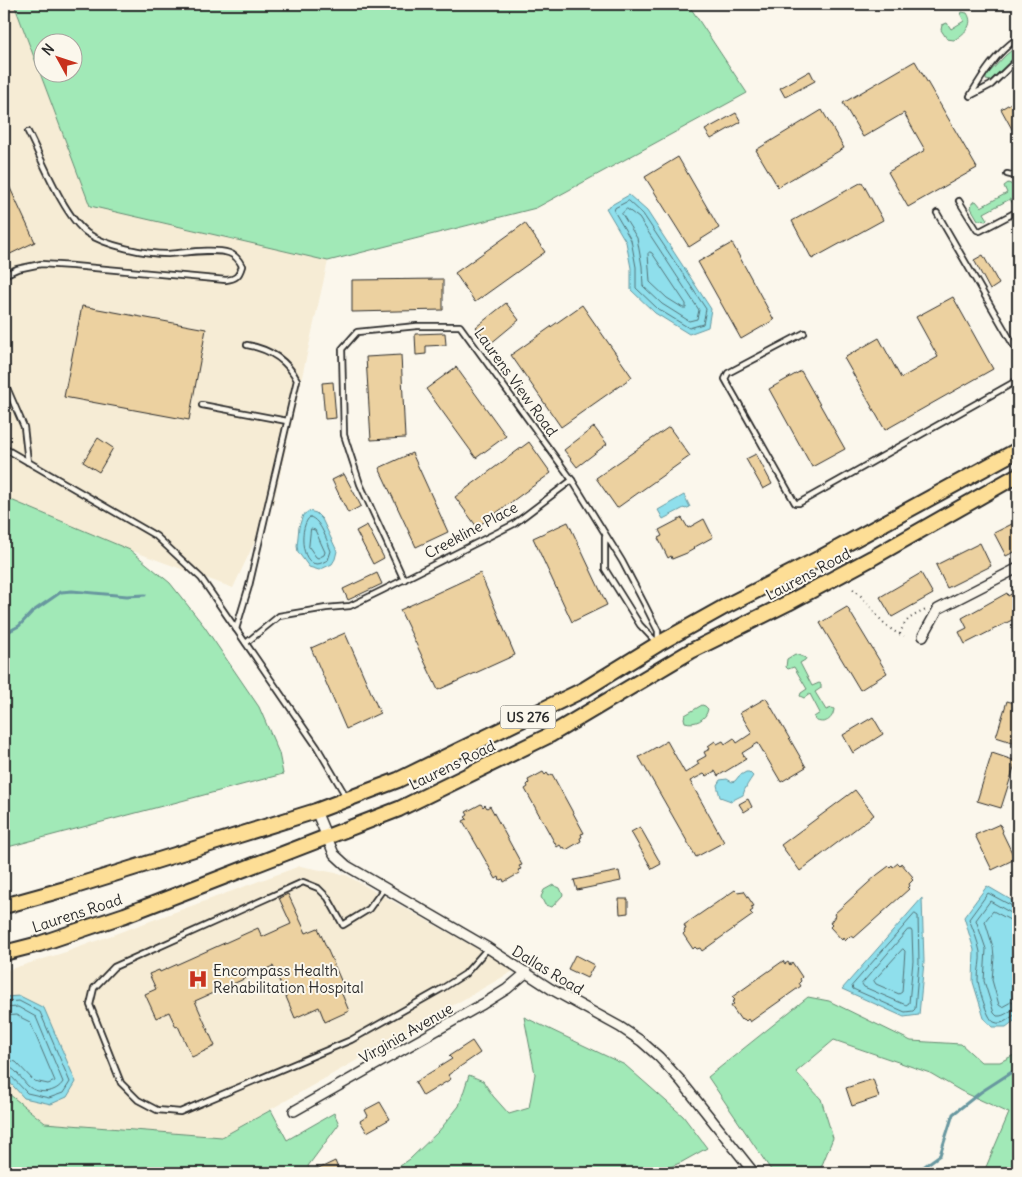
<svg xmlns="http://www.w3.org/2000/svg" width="1022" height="1177" font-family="Delius,sans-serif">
<rect width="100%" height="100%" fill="#fbf7ec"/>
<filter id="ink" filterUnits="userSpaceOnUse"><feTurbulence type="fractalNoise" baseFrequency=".02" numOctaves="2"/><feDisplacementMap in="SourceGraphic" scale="10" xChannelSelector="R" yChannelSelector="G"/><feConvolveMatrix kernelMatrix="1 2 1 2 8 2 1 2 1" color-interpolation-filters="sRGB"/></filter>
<g filter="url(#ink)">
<g fill="#f6ecd5">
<polygon points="4,4 14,4 90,206 328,261 274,501 233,588 130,550 4,497"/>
<polygon points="300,866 346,875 515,970 222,1137 45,1123 4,1090 4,971 66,952"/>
</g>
<g fill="#a1e9b7" stroke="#668a71" fill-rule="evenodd">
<path d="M14 4H688L747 93 536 208 328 261 90 206ZM72 42V72H42V42Z"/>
<path d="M962 12 967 13C975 25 964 34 954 40L947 39 941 30 942 25 947 23 951 29 964 21 961 15Z"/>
<polygon points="1018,45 1018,54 991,81 986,80 986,76 1006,55"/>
<polygon points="1008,183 1013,185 1018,195 1018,203 1013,204 1010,199 984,213 987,218 986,221 978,220 971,208 972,203 976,201 981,207 1007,193 1004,186"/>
<polygon points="4,497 130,550 170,583 204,626 259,707 279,753 283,774 4,848"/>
<path d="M795 654 806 658 805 660 800 663 812 686 819 683 821 684V688L815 692 826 710 832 708 834 709C833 720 824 725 815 720L814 717 820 713 810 694 804 698 800 696 801 693 807 689 794 667 788 669 786 667 787 659Z"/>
<path d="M702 705 705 706 708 709C706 720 695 725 685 722L684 718 685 715Z"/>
<polygon points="553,885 560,888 563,895 552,907 545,905 541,897 544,890"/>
<polygon points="808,997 829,1001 911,1041 961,1044 981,1062 1000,1062 1018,1053 1018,1173 979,1173 986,1167 1009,1113 961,1091 930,1073 834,1040 796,1072 821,1099 833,1138 820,1170 814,1173 773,1173 708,1077"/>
<polygon points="524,1017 625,1065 683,1116 707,1148 682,1162 656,1173 390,1173 410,1159 439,1131 459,1106 469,1075 483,1081 493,1096 509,1114 529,1108 535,1074"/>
<polygon points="4,1090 45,1123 222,1137 271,1110 287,1140 334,1113 339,1124 308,1166 311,1173 4,1173"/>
</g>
<g fill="#8fdfec" stroke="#67979f">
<polygon points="629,195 647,211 711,309 708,327 689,334 655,313 631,290 631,268 626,242 606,208"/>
<polygon points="684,495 690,507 685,509 684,508 663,519 658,510"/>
<polygon points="309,511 316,513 322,519 337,551 335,559 332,564 319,570 309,567 298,552 297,546 299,527 303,515"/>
<path d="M746 772H749L753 776C749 782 745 787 743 795L731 801 720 797 717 785 720 780 727 779 732 782 735 781 739 776Z"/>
<polygon points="987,886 1018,904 1018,1018 1006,1027 992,1027 984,1018 973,982 974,950 964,917"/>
<polygon points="922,898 924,962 919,1015 904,1017 842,989"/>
<polygon points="20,996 44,1008 76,1082 67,1097 51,1104 24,1098 4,1076 4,997"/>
</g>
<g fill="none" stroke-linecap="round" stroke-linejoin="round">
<g stroke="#537378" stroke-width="1">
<polygon points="629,201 643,214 706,309 703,324 689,328 658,309 636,288 636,267 631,240 614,211 615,208"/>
<polygon points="627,209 639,218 699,310 697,319 689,321 662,304 643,286 642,266 637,238 622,214"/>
<polygon points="650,252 652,253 686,304 686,308 683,308 667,298 650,282 648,254"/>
<path d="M310 517C321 520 327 541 331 551L328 560C325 561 321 564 317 564 300 564 299 525 310 517Z"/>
<polygon points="311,529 315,530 325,552 324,555 318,558 316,557 309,547"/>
<path d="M1018 908 1014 907 988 893 969 919C973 929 978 941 980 952 981 961 978 970 978 979 978 986 987 1019 994 1022 1004 1027 1010 1015 1018 1014"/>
<polygon points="915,914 918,916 919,962 915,1009 913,1011 905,1012 853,989 852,986"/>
<path d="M1018 914 1011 913 990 901 976 920 986 949 984 981 994 1013 997 1016C1006 1017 1009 1009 1018 1008"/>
<polyline points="1018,922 1010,920 993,911 985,921 993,947 994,957 992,980 999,1005 1002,1007 1011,1002 1018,1001"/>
<polygon points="908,930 911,930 912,932 913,961 909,1003 906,1005 864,987 862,984"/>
<polygon points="903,949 905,951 902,992 899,994 876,984 874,981"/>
<polyline points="4,1002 19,1001 40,1012 70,1082 63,1093 49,1098 27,1093 9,1074 4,1073"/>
<path d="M4 1008 18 1007 36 1017 63 1082C56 1093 39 1095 28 1086 20 1078 16 1067 4 1066"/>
<polyline points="4,1016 16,1015 30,1022 55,1081 48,1084 34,1081 16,1062 4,1059"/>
</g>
<g stroke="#67979f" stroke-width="3">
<polyline points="4,634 19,626 32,612 61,592 72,591 127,596 145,595"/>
<polyline points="4,1167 14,1173"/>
<polyline points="915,1173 940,1155 953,1114 981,1092 1018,1068"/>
</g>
</g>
<g fill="#ecd1a0" stroke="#2b2b2b">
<polygon points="915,61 977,168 908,207 888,172 925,150 904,113 863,137 843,103"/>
<polygon points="810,71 815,81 785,97 780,88"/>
<polygon points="1018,99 1018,140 1001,109"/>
<polygon points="822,110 844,148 778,187 756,150"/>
<polygon points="736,113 741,122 711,139 705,130"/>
<polygon points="678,157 719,228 689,247 645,177"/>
<polygon points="4,175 35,242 4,257"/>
<polygon points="862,182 883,220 812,259 792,221"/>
<polygon points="525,223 545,252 475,302 455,273"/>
<polygon points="732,243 774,320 741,339 698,262"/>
<polygon points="983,255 999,284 990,290 974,260"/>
<polygon points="443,279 443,310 352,312 352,280"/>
<polygon points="953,297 993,369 885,430 844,358 879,338 901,378 938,357 916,317"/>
<polygon points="506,303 519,320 490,344 476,327"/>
<polygon points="582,305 632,377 561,427 511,355"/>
<polygon points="82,306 206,329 189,420 64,397"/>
<polygon points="445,333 446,345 426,346 426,354 416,355 415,334"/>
<polygon points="401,355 405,438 371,440 366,357"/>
<polygon points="456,367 506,436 476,458 426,389"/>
<polygon points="801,371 845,449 812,467 769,389"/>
<polygon points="333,382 336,418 325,419 322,383"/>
<polygon points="594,427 607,444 577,467 564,450"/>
<polygon points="669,427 690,456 617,508 596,478"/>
<polygon points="98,438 113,448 99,472 83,462"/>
<polygon points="529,442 551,473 477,527 455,497"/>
<polygon points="412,453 448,532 416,547 379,468"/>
<polygon points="756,454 772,484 763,489 746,459"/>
<polygon points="344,474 361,506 348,513 332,480"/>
<polygon points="682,518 688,528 704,519 713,537 693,548 694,549 687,553 672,559 671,556 668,558 658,538 662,536 659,530"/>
<polygon points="1018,521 1018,550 1006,556 994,533"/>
<polygon points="568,522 607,605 572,622 533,538"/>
<polygon points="367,525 384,558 373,564 356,531"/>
<polygon points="980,543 991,566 947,588 936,565"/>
<polygon points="377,573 382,584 348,600 343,589"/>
<polygon points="480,573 515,655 438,690 400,610"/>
<polygon points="921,573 933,594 892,617 880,597"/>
<polygon points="1018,590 1018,632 1012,620 965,644 959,632 967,628 962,618 1007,593 1008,596"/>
<polygon points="847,607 887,673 860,690 820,623"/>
<polygon points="345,633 380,713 346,729 311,648"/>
<polygon points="766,698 806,767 781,782 758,743 742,753 746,759 718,776 715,771 706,776 704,774 690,781 724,842 696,857 639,757 667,741 685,773 699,764 697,761 706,756 704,752 710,749 708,746 715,741 717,744 723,741 725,744 734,738 737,743 752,733 740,713"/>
<polygon points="1007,701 1018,704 1018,744 996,737"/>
<polygon points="873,717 883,734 853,753 843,735"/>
<polygon points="992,753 1016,761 1001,808 977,801"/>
<polygon points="543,772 545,775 547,773 549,776 552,774 584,833 581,834 582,837 580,838 581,841 566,850 564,847 562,848 560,845 557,847 525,789 528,787 527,785 529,783 528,780"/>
<polygon points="855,790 874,815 800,871 781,845"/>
<polygon points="748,799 752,807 744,812 739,804"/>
<polygon points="481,804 483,807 485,805 487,808 490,806 522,865 519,866 521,869 518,870 520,873 504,882 503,879 500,880 499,877 496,879 463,821 467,819 465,817 468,815 466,812"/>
<polygon points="1000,824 1003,831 1002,832 1015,859 992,870 975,835"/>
<polygon points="640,827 661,864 652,869 631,832"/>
<polygon points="898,863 900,865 901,863 913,877 911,878 913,880 909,884 910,886 908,888 909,889 854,938 850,936 845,941 843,938 842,940 830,927 832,925 830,923 835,916 834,914 877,875 889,866 890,867 892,865 893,867"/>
<polygon points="619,871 621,881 577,890 574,880"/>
<polygon points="735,890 737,892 744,891 754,906 751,907 753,910 750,912 753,915 702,951 700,948 697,949 695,947 693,949 683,934 685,932 684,930 686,929 684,925"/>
<polygon points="288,894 306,933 318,928 343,985 339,987 349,1011 325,1022 319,1007 295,1018 273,966 195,1001 215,1046 192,1057 178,1026 176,1027 169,1012 156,1018 145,994 156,989 149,974 159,970 160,972 258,928 262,937 291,924 279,898"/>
<polygon points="619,899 628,899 628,913 620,914"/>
<polygon points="575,955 594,965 587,978 568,969"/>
<polygon points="783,961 785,964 788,962 790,965 792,962 802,977 800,979 801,981 799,983 801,986 750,1022 748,1019 746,1021 744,1019 741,1020 731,1006 734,1004 732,1002 735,1000 732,997"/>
<polygon points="472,1041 480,1053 448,1075 451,1079 423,1096 415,1082 452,1059 449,1056"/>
<polygon points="873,1079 879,1097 852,1106 846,1088"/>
<polygon points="380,1102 390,1119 367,1132 360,1121 368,1116 365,1110"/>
<polygon points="335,1161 340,1173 310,1173"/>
</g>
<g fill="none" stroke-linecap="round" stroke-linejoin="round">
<defs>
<g id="lane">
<path d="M1018 38C997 52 983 74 970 96L991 85 1018 59"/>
<polyline points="1007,174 1015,176 1018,182"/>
<polyline points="959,201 977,230 980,231 1018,211"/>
<polyline points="937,213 1018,353"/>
<polyline points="1018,249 1016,251 1018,254"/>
<path d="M4 275 17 269 41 264 73 266 226 280C236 279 239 276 242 266 239 260 235 255 229 253 213 248 184 253 168 254 145 254 106 246 87 233 63 215 42 159 28 132"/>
<polyline points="804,333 728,373 725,379 795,503 799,503 1018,380"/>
<polyline points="4,381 24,427 28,462"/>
<polyline points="202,405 287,421"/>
<polyline points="4,448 156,536 201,578 317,747 347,798"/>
<polyline points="605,537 605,569 640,625 657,643"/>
<polyline points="404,580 360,484 344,435 342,349 357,332 417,326 460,326 572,480 622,561 644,603 658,631 658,642"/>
<path d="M236 629 249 586 297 380C287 360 269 349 247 345"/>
<polyline points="246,643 279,616 326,608 350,606 383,590 514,524 572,480"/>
<polyline points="384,888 369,909 343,925 328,898 318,888 303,882 114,967 94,988 90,1005 121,1083 138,1100 157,1110 180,1112 351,1040 443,988 465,974 488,948"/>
</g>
<g id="street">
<polyline points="923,636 938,609 1018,568"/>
<polyline points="316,811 334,854 347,866 488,948 551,989 620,1027 641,1041 659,1057 681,1081 754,1173"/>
<polyline points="294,1111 483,1004 507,989 527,972"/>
</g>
<g id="primary">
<polyline points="4,906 69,888 316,811 398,780 585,689 658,644 726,606 822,557 1018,450"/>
<polyline points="4,953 39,944 125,915 399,809 550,735 691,651 788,603 872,558 1018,475"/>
</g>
</defs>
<use href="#lane" stroke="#2b2b2b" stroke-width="8"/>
<use href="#street" stroke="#2b2b2b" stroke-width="12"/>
<use href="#primary" stroke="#2b2b2b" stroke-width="18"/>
<g stroke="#2b2b2b" stroke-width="2" stroke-dasharray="1 4" stroke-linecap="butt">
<path d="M853 589C872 603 880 628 904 636"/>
<path d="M900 634C905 618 913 616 928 609"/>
</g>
<use href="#lane" stroke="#fbf7ec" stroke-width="4.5"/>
<use href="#street" stroke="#fbf7ec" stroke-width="9"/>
<use href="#primary" stroke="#fdde96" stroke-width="14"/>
</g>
</g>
<defs>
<symbol id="hospital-bare" viewBox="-9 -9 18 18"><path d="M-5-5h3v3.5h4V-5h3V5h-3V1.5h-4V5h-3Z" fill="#c8321e" stroke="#fbf7ec" stroke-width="2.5" paint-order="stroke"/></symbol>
</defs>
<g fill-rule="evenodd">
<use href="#hospital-bare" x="184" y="965" width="28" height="28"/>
</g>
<g text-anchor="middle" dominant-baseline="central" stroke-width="4" stroke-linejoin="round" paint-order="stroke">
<rect fill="#fbf7ec" stroke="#696865" stroke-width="1" x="500.5" y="705.5" width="55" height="23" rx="4"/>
<g font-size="14" font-weight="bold" fill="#2b2b2b">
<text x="528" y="717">US 276</text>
</g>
<g font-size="15" fill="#2b2b2b" stroke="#fbf7ec">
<text transform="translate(516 382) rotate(54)">Laurens View Road</text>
<text transform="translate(471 530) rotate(-28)">Creekline Place</text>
<text transform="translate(808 574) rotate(-28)">Laurens Road</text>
<text transform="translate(452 765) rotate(-26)">Laurens Road</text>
<text transform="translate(77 913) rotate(-18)">Laurens Road</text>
<text transform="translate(548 970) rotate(31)">Dallas Road</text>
<text transform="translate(406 1033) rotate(-30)">Virginia Avenue</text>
</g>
<g font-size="15" fill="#2b2b2b" stroke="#fbf7ec" text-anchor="start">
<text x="213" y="970">Encompass Health<tspan x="213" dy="17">Rehabilitation Hospital</tspan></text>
</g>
</g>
<rect width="1022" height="1177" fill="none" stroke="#fbf7ec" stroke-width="20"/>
<rect x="10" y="10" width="1002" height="1157" fill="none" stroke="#2b2b2b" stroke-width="2" filter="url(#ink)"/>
<g transform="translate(58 58) rotate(310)"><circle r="24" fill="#fbf7ec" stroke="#a8a59f"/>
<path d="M0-4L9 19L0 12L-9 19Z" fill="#c8321e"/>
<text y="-8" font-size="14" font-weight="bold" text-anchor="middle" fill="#2b2b2b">N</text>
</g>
</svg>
